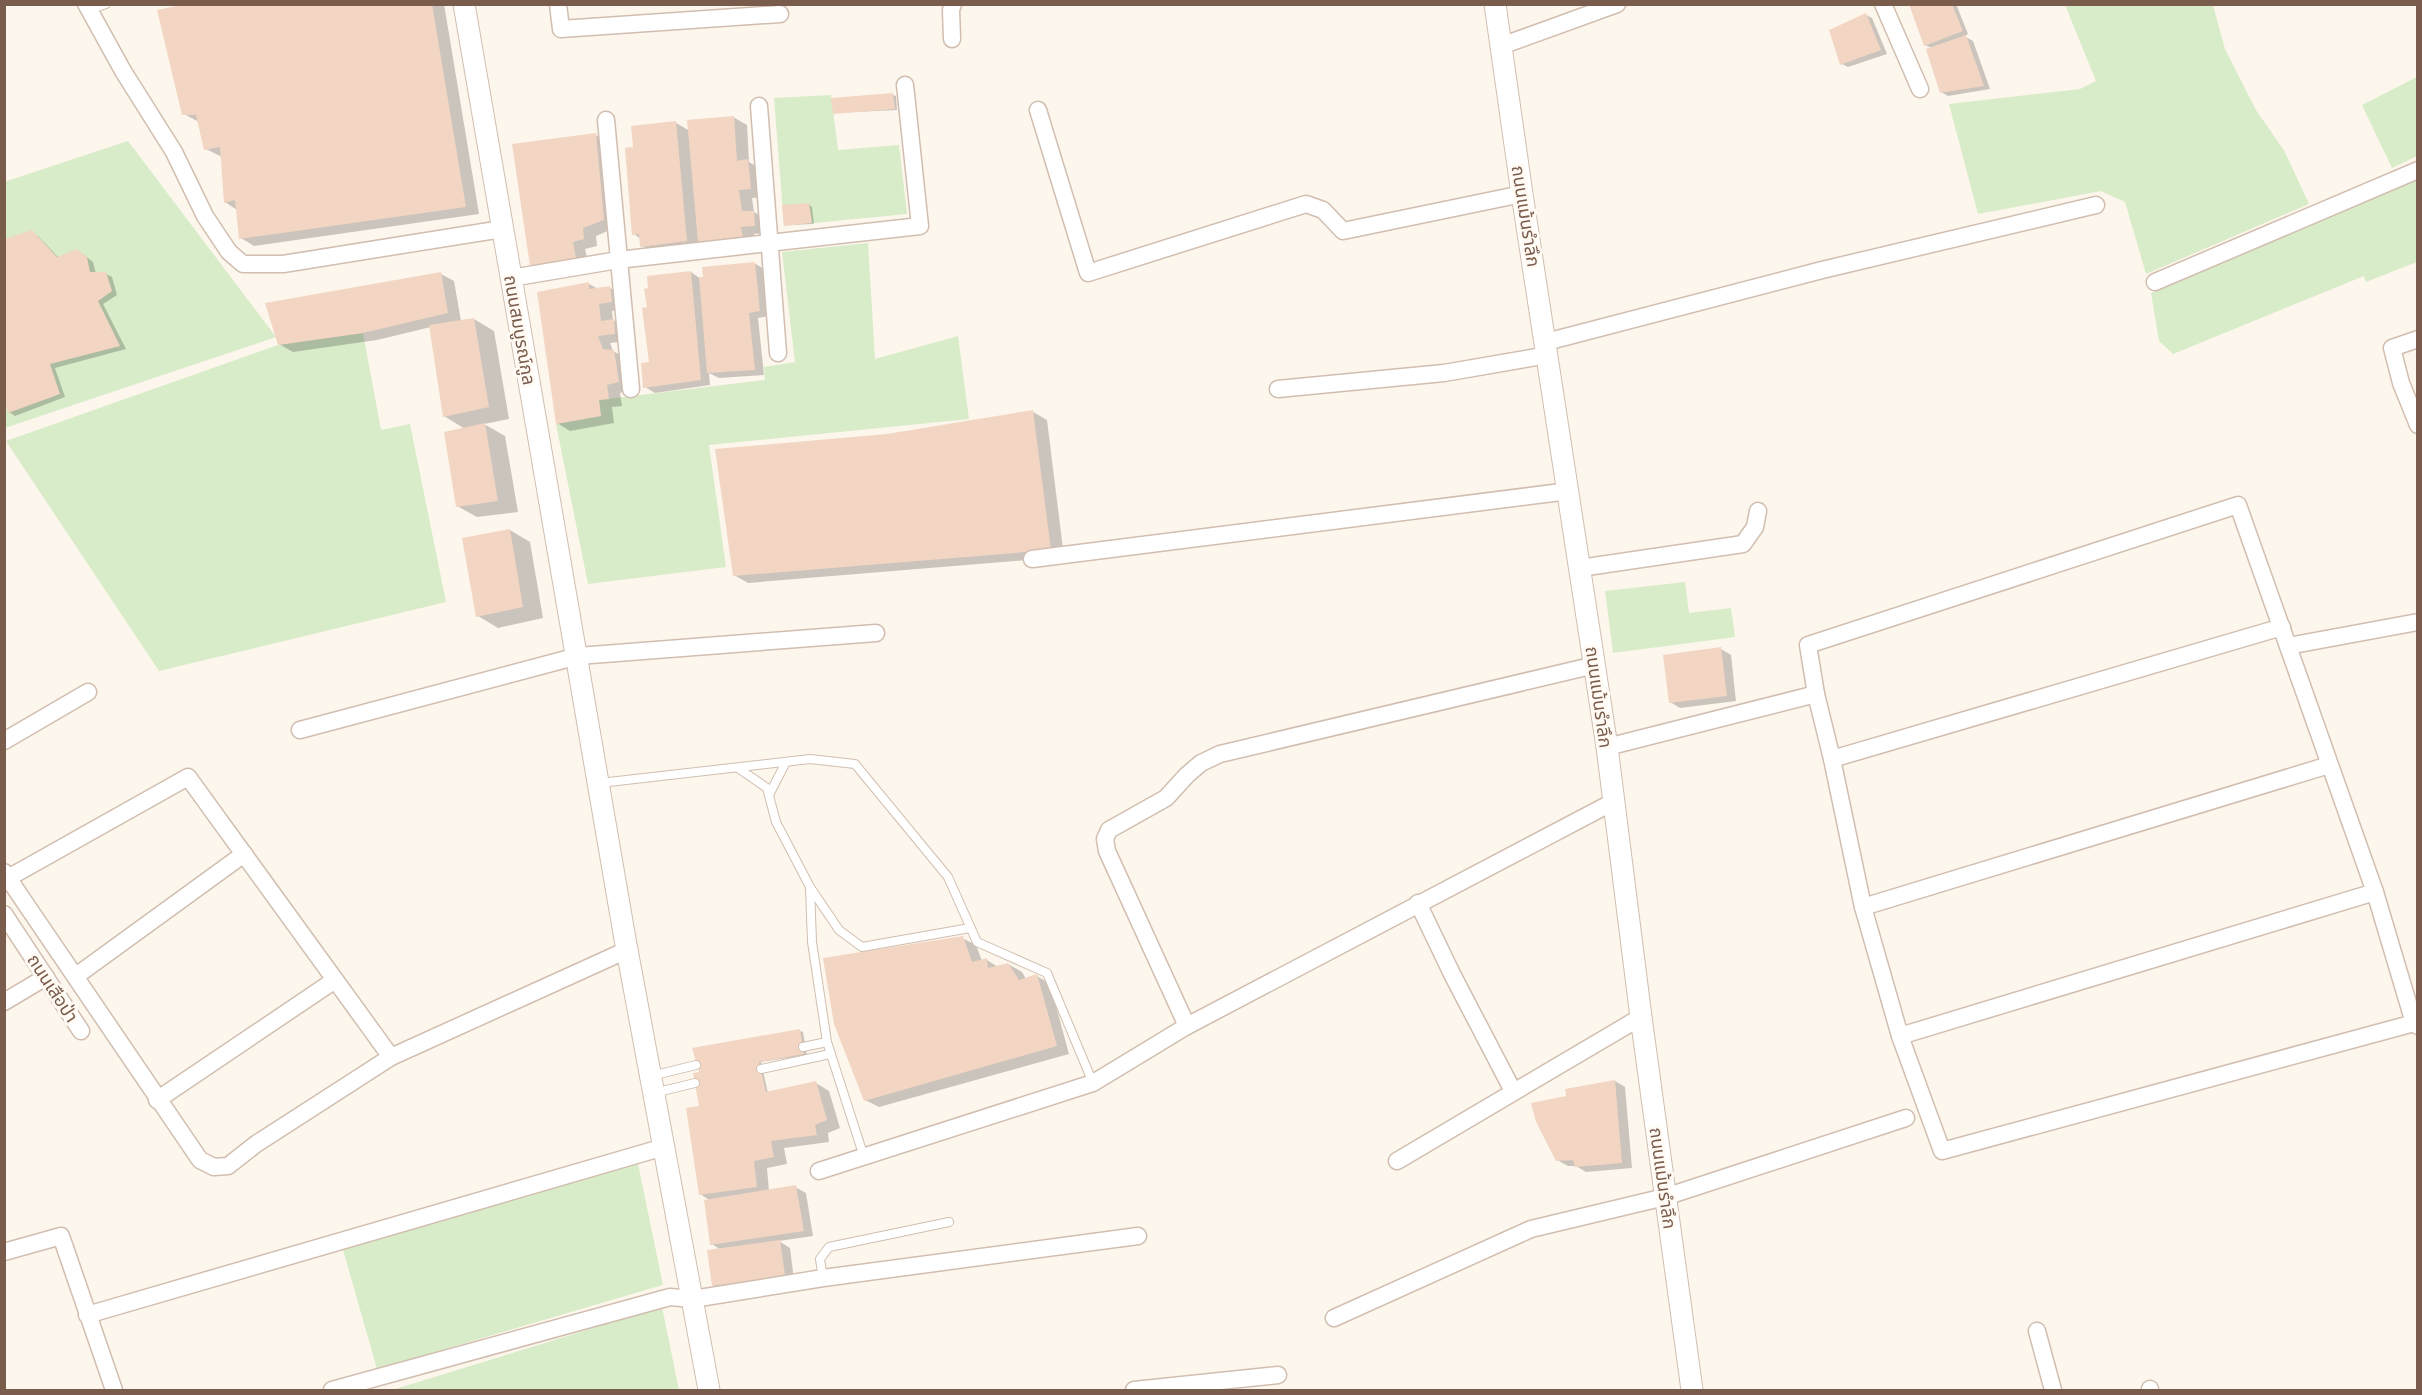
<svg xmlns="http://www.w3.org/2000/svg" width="2422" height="1395" font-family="Inter,'Noto Sans Thai',sans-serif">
<rect width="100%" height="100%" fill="#fdf6ec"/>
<g fill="#d8ecc9">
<polygon points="2065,5 2213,5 2225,49 2256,110 2285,152 2309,204 2146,274 2125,202 2101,191 1978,214 1949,104 2080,89 2096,81"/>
<polygon points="2417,77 2417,156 2392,168 2362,105"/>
<polygon points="831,95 838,150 899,145 907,214 784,226 774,98"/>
<polygon points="128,141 276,337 5,428 4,182"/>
<polygon points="2417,177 2417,262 2366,282 2364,276 2173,354 2159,341 2151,293"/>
<polygon points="868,243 875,359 958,336 969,419 709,445 726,567 588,584 556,424 601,416 599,400 765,380 764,367 795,362 782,252"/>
<polygon points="363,333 381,430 410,424 446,602 159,671 6,441 278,345"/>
<polygon points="1685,582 1689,613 1731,608 1735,637 1613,653 1605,591"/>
<polygon points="637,1159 663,1285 377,1369 343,1250 566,1184"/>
<polygon points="662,1307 679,1390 392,1390"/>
</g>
<g fill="#0003">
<polygon points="189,4 444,4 479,214 254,246 241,238 237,210 225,202 222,157 206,149 199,122 184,114"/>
<polygon points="1910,4 1956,4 1968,34 1964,36 1973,41 1990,89 1948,96 1941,92 1932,48 1925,45"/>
<polygon points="1866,15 1872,18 1887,54 1848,67 1842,64"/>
<polygon points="893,95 896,96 897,110 835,113"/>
<polygon points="733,117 747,125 749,162 761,169 764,197 752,198 754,212 768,220 768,233 754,234 756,245 713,249 699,241 700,248 655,254 642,246 641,239 634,234 635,149 676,123 690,131"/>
<polygon points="596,135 610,143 617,227 596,236 597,246 585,249 589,265 544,273 531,265"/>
<polygon points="809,205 812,207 814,224 785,225"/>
<polygon points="31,232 38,236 59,258 83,254 93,262 96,274 106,274 112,277 117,295 103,304 126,349 55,368 65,397 15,416 9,412 4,397 4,241"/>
<polygon points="754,263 764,269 769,316 758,318 764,375 719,378 709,373 710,385 655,393 645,387 651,363 649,308 691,272 701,279"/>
<polygon points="441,274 454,281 461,321 474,319 494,331 509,419 484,424 505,436 518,512 477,517 457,506 465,429 444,416 431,327 377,340 293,352 279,344"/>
<polygon points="589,284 598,289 610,288 623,295 625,309 612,311 613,320 627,328 628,341 610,343 613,351 627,359 632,389 620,393 622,406 612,407 614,423 570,431 557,423"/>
<polygon points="1033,412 1047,420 1064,557 748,583 734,575 887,435"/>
<polygon points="510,530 530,542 543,618 498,628 478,616"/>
<polygon points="1721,649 1731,655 1736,701 1680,708 1670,702"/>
<polygon points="962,938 976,945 982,961 987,960 998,967 1008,964 1022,972 1026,979 1037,976 1050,984 1069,1054 879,1107 865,1100"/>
<polygon points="800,1031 803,1032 807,1055 761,1062 768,1093 816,1083 829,1091 840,1128 828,1133 829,1142 784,1148 787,1164 767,1168 769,1191 795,1187 806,1193 813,1236 779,1241 790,1248 794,1280 723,1291 713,1285 721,1250 712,1244 711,1201 700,1194 700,1107 695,1074"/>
<polygon points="1615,1081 1625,1087 1632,1168 1586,1172 1576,1166 1568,1166 1557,1160 1568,1097"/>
</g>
<g fill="#f3d5c3">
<polygon points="187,4 432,4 466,207 239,239 235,200 224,203 220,147 204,150 196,115 182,115 157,10"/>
<polygon points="1909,4 1952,4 1963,31 1924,46"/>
<polygon points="1866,13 1881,50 1840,65 1829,30"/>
<polygon points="1966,35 1984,86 1940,93 1926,49"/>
<polygon points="893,93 895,109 833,114 831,98"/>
<polygon points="734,116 737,161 748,159 751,189 739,190 742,211 754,211 755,226 741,227 743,237 698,242 687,120"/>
<polygon points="676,121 687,241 640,247 639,234 632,235 625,148 633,147 631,126"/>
<polygon points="596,133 604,220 583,228 584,239 573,242 576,258 530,266 512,144"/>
<polygon points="809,203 812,223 784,226 782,205"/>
<polygon points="32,230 57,257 77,249 87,257 90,272 106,272 112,291 98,301 120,346 50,364 60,394 8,413 5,402 5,239"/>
<polygon points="755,262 760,311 749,313 755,370 707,373 699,277 703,277 702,267"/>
<polygon points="691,271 701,380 643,388 641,363 649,362 642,308 647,307 644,289 648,288 647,276"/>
<polygon points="441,272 448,313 363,333 278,345 265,303"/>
<polygon points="589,282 589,289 610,286 612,302 599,304 601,321 614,319 615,334 598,336 603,349 614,350 619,382 607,385 609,399 599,400 601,416 556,424 537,292"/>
<polygon points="474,318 489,407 443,417 429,325"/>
<polygon points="1033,410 1051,550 733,576 715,449 887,434"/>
<polygon points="485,423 498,501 456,507 444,432"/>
<polygon points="510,529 523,607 476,617 462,538"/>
<polygon points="1721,647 1727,696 1669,703 1663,655"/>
<polygon points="963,936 972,962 987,958 988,968 1008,963 1019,980 1037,974 1057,1046 864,1101 834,1024 823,958"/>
<polygon points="800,1029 804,1054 759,1062 766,1092 816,1081 827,1120 815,1125 817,1135 771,1141 774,1157 754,1161 757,1187 699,1195 686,1108 699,1106 693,1073 699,1072 692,1048"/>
<polygon points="1615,1080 1622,1163 1575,1167 1573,1160 1556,1161 1536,1122 1531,1103 1566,1096 1565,1089"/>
<polygon points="796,1185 804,1231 710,1245 704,1200"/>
<polygon points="780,1240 785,1275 774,1277 775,1280 727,1288 726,1284 712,1286 707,1250"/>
</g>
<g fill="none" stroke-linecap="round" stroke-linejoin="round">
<defs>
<g id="service">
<polyline points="89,10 106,4"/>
<polyline points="738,768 767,788 776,822 810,887 839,930 862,947 970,928"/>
<polyline points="600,783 810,759 855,764 948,877 977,942 1047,973 1093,1083"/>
<polyline points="769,795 786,762"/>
<polyline points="810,888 812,942 827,1042 864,1157"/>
<polyline points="803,1047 827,1042"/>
<polyline points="761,1069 830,1054"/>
<polyline points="651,1076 696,1065"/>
<polyline points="654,1093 695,1083"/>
<polyline points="823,1278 820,1259 829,1247 949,1222"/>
</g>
<g id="minor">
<polyline points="86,4 123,71 174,152 205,216 229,252 243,264 283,264 502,229"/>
<polyline points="558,4 561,29 780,14"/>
<polyline points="1883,4 1920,89"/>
<polyline points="952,39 951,10 953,4"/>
<polyline points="1501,46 1617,4"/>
<polyline points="759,106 778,353"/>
<polyline points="1038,110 1088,273 1306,204 1323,210 1343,231 1522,194"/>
<polyline points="606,120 631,389"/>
<polyline points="511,278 618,260 920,226 905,85"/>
<polyline points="2155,282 2418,170"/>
<polyline points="2418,339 2392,348 2401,383 2418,425"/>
<polyline points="1546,342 1822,270 2096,205"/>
<polyline points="1278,389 1444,373 1548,355"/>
<polyline points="1032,559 1569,491"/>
<polyline points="1580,568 1743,544 1755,527 1758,511"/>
<polyline points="2288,646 2418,622"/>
<polyline points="300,730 578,656 876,633"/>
<polyline points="4,741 88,692"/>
<polyline points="1607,747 1816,694"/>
<polyline points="1832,759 2282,627"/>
<polyline points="4,872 200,1160 214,1167 228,1166 256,1144 391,1057 627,950"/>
<polyline points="8,878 188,777 391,1057"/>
<polyline points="1418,903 1452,974 1513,1091"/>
<polyline points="1863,907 2329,765"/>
<polyline points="4,914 81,1031"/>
<polyline points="76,976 244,854"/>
<polyline points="4,1002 46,977"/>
<polyline points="2414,1023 1942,1151 1900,1036 1863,907 1832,759 1816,694 1808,645 2238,505 2375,892 2414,1023 2418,1026"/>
<polyline points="1187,1026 1107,851 1105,839 1109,830 1166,798 1187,775 1201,763 1220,754 1595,665"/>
<polyline points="1900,1036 2375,892"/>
<polyline points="157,1100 335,980"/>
<polyline points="1397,1161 1641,1017"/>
<polyline points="819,1171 1093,1083 1187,1026 1615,801"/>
<polyline points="4,1252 61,1236 114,1390"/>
<polyline points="87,1315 664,1147"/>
<polyline points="1334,1318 1531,1229 1665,1197 1906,1118"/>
<polyline points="2037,1331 2053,1390"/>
<polyline points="2150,1389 2150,1390"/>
<polyline points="332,1390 670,1297 693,1299 823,1278 1138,1236"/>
<polyline points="1134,1390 1278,1375"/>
</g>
<g id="tertiary">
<polyline points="464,4 625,939 709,1390"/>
<polyline points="1495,4 1522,194 1607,747 1641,1017 1692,1390"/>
</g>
</defs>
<use href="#service" stroke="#d1beb0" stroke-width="10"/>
<use href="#minor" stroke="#d1beb0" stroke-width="19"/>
<use href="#tertiary" stroke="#d1beb0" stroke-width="23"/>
<use href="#service" stroke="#fff" stroke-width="8"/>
<use href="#minor" stroke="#fff" stroke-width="16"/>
<use href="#tertiary" stroke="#fff" stroke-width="21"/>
</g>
<g text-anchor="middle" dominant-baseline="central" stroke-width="6" stroke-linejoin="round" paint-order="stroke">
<g font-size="18" fill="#7a5c4d" stroke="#fffaf3">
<text transform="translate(1526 216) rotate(81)">ถนนแม้นรำลึก</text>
<text transform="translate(520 330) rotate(80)">ถนนสมบูรณ์กูล</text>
<text transform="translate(1599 697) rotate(82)">ถนนแม้นรำลึก</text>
<text transform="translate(53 988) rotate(57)">ถนนเสือป่า</text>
<text transform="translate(1663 1178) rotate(82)">ถนนแม้นรำลึก</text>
</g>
</g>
<rect width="2422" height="1395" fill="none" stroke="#7a5c4d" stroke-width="12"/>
</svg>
